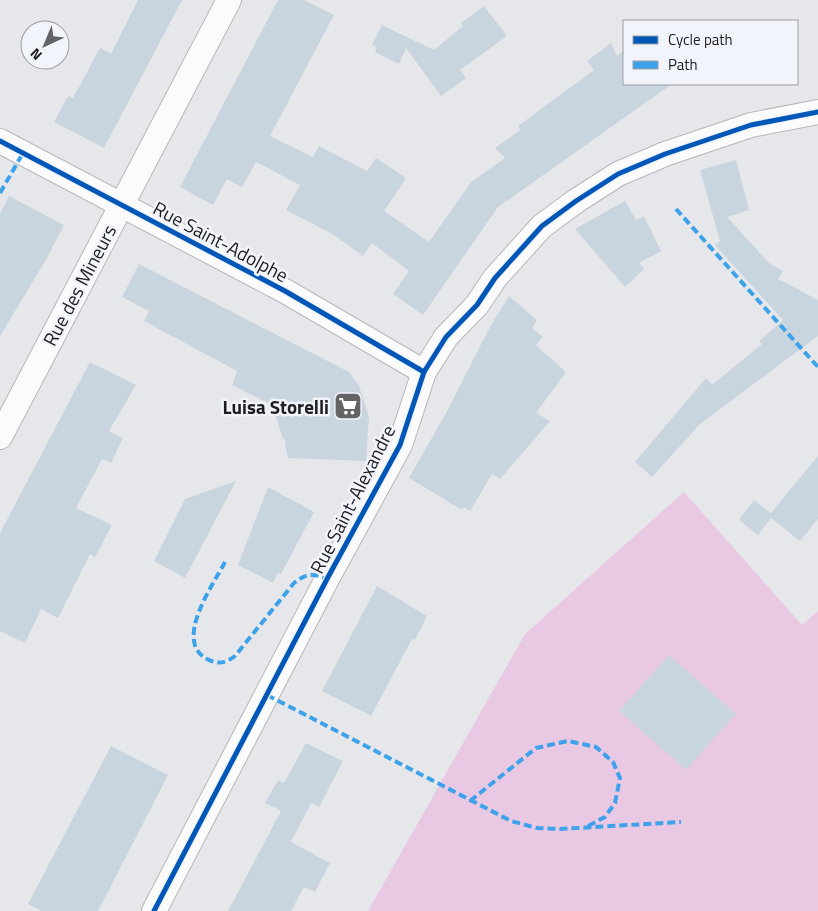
<svg xmlns="http://www.w3.org/2000/svg" width="818" height="911" font-family="'Titillium Web',sans-serif">
<rect width="100%" height="100%" fill="#e6e7ea"/>
<polygon fill="#e9c8e3" points="684,492 802,625 818,611 818,911 368,911 525,634"/>
<g fill="#c9d5de">
<polygon points="138,0 182,0 104,148 54,122 68,96 73,98 100,48 111,54"/>
<polygon points="278,0 304,0 334,15 270,136 313,157 319,146 367,171 376,158 406,178 384,211 429,242 471,182 505,158 495,148 520,130 518,126 594,70 587,61 611,43 617,56 624,51 624,84 672,84 498,207 423,315 393,294 409,271 372,243 363,256 334,235 286,210 300,185 256,162 242,187 227,179 213,205 180,187"/>
<polygon points="484,6 507,36 460,70 466,78 441,96 406,48 399,64 375,52 377,47 372,45 382,25 434,50 463,26 461,23"/>
<polygon points="736,160 749,210 727,217 770,264 783,271 778,279 818,300 818,336 700,424 652,477 635,462 706,378 712,385 762,344 759,341 783,320 715,245 720,241 700,170"/>
<polygon points="9,196 64,225 47,258 0,336 0,214"/>
<polygon points="625,201 636,220 644,216 661,251 639,263 644,269 625,287 575,229"/>
<polygon points="139,264 349,372 359,386 369,417 366,461 288,458 285,444 286,440 283,439 272,405 232,385 237,371 144,321 149,311 122,297"/>
<polygon points="509,296 537,320 532,328 543,337 536,345 566,372 536,413 550,421 500,479 492,474 470,511 463,507 462,510 409,478 445,415 491,325"/>
<polygon points="90,362 136,385 109,431 123,438 111,463 102,459 76,508 112,525 95,557 90,554 58,618 41,609 25,643 0,631 0,533"/>
<polygon points="818,456 818,519 800,541 771,518 758,535 739,520 754,500 771,513"/>
<polygon points="236,481 185,578 154,561 185,499"/>
<polygon points="268,487 314,512 281,574 278,572 273,583 238,565"/>
<polygon points="377,586 427,616 415,640 412,639 371,716 322,691"/>
<polygon points="669,655 736,714 686,770 619,711"/>
<polygon points="306,743 343,761 319,807 311,803 291,842 330,863 315,892 304,887 291,911 228,911 281,811 265,803 278,780 284,783"/>
<polygon points="111,746 168,775 98,911 42,911 28,904"/>
</g>
<g fill="none" stroke-linecap="round" stroke-linejoin="round">
<defs>
<g id="minor">
<polyline points="0,141 285,291 424,372"/>
<polyline points="0,437 229,0"/>
<polyline points="154,911 327,579 400,445 424,372 446,337 477,305 495,278 542,226 576,201 618,174 665,154 751,125 818,112"/>
</g>
</defs>
<use href="#minor" stroke="#b6b7b9" stroke-width="26"/>
<use href="#minor" stroke="#fbfbfc" stroke-width="24"/>
<g stroke="#3da2ea" stroke-width="4" stroke-dasharray="8 4" stroke-linecap="butt">
<polyline points="0,193 23,153"/>
<polyline points="676,209 818,367"/>
<path d="M225 562C213 585 173 641 207 659 218 665 226 663 235 656L294 583C307 573 313 573 327 579"/>
<polyline points="267,695 511,821 537,828 560,829 681,822"/>
<polyline points="470,801 536,748 568,741 596,747 613,762 620,778 615,803 605,817 588,826"/>
</g>
<defs>
<g id="cycleway">
<polyline points="0,141 285,291 424,372"/>
<polyline points="154,911 327,579 400,445 424,372 446,337 477,305 495,278 542,226 576,201 618,174 665,154 751,125 818,112"/>
</g>
</defs>
<use href="#cycleway" stroke="#f1f4fa" stroke-width="8"/>
<use href="#cycleway" stroke="#0057b8" stroke-width="5"/>
</g>
<defs>
<symbol id="supermarket-square" viewBox="-11 -11 22 22"><rect x="-9" y="-9" width="18" height="18" rx="4" fill="#646467" stroke="#f1f4fa"/><path d="M-6-5.5h2.5l.6 2H6L4.5 2H-2.5L-4.4-4H-6ZM-1.5 3.2a1.3 1.3 0 1 0 .1 0ZM3 3.2a1.3 1.3 0 1 0 .1 0Z" fill="#fff"/></symbol>
</defs>
<g fill-rule="evenodd">
<use href="#supermarket-square" x="332" y="390" width="32" height="32"/>
</g>
<g text-anchor="middle" dominant-baseline="central" stroke-width="5" stroke-linejoin="round" paint-order="stroke">
<g font-size="19" fill="#1e1e21" stroke="#f1f4fa">
<text transform="translate(221 241) rotate(28)">Rue Saint-Adolphe</text>
<text transform="translate(79 285) rotate(-62)">Rue des Mineurs</text>
<text transform="translate(352 499) rotate(-63)">Rue Saint-Alexandre</text>
</g>
<g font-size="19" font-weight="bold" fill="#1e1e21" stroke="#f1f4fa" text-anchor="end">
<text x="329" y="406">Luisa Storelli</text>
</g>
</g>
<rect x="623" y="20" width="175" height="65" fill="#f1f4fa" stroke="#9d9ea3"/>
<rect x="633" y="36" width="25" height="8" fill="#0057b8" stroke="#9d9ea3"/>
<text x="668" y="45" font-size="15" fill="#1e1e21">Cycle path</text>
<rect x="633" y="61" width="25" height="8" fill="#3da2ea" stroke="#9d9ea3"/>
<text x="668" y="70" font-size="15" fill="#1e1e21">Path</text>
<g transform="translate(45 45) rotate(224)"><circle r="24" fill="#f1f4fa" stroke="#9d9ea3"/>
<path d="M0-4L9 19L0 12L-9 19Z" fill="#646467"/>
<text y="-8" font-size="14" font-weight="bold" text-anchor="middle" fill="#1e1e21">N</text>
</g>
</svg>
